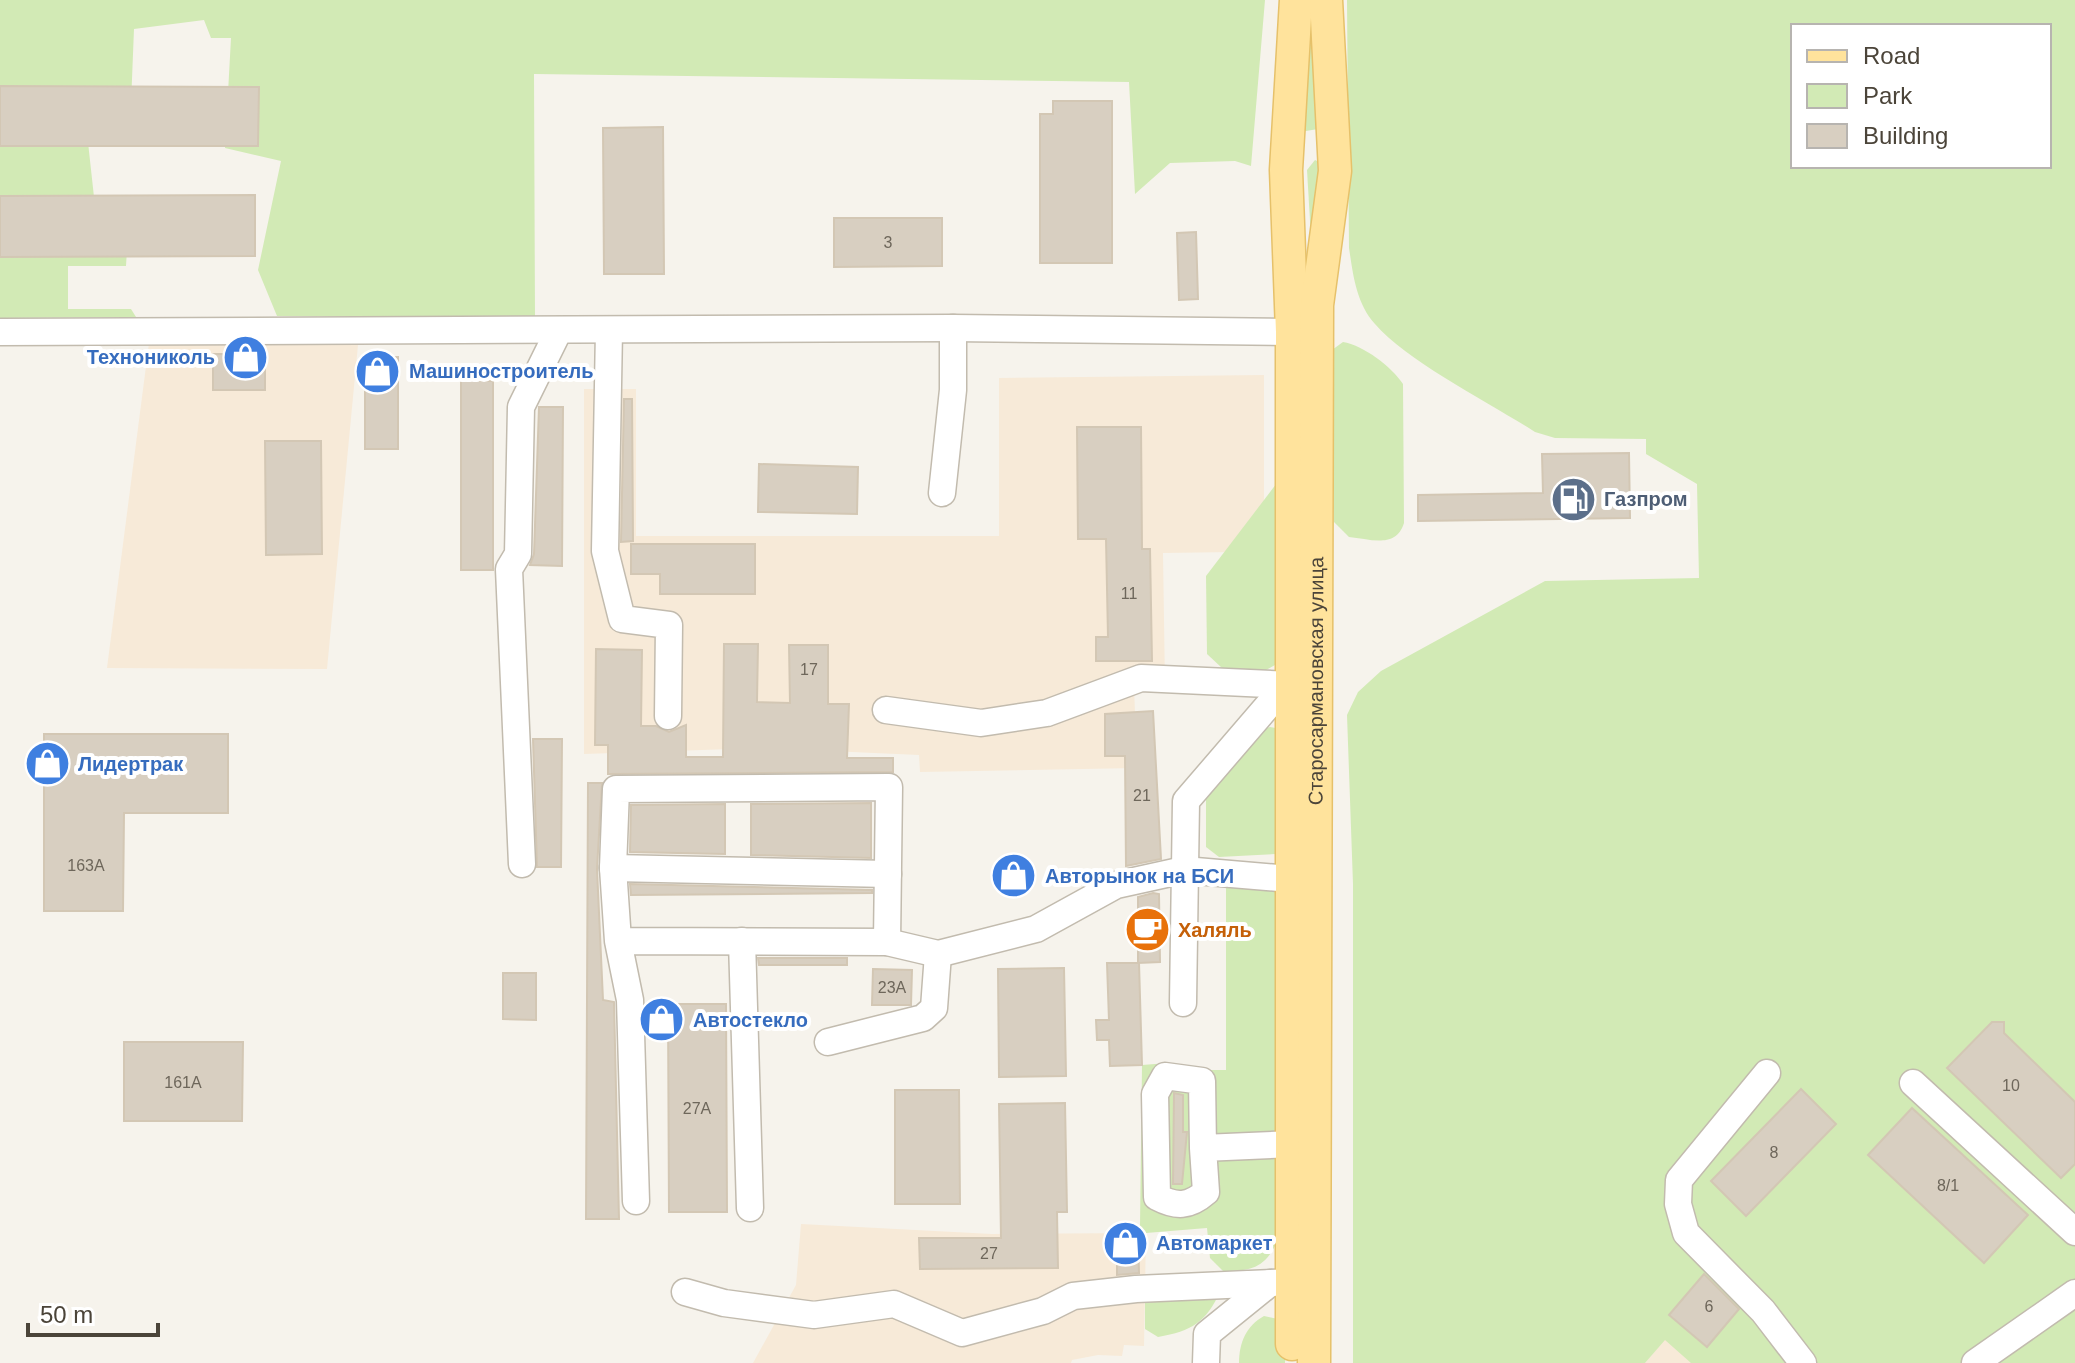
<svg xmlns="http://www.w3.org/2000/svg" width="2075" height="1363" font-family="Helvetica,sans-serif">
<rect width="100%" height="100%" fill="#f6f3ec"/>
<g fill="#f7ead8">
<polygon points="149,343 358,345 327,669 107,668"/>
<polygon points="1264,375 1264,513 1234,552 1163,553 1165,686 1134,686 1137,768 920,772 919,755 761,748 584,754 584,389 636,389 636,536 999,536 999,378"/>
<polygon points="801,1224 992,1234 1146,1233 1144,1346 1124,1345 1122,1356 1098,1355 1072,1360 1071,1363 753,1363 796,1285"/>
<polygon points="1665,1339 1692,1363 1645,1363"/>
</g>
<g fill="#d2eab5" fill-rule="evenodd">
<polygon points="0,0 1265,0 1251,166 1235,161 1170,163 1135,194 1129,82 534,74 535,318 277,316 258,270 281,161 225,148 231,38 211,38 204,20 134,29 130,129 86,124 94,197 130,201 126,266 68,266 68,309 131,309 136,317 0,318"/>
<polygon points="1314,0 1318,129 1300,132"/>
<path d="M1347 0H2075V1363H1691L1665 1340 1645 1363H1353V884L1347 715 1358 692 1381 671 1545 581 1699 578 1697 484 1646 454V439L1555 438 1535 432C1490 403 1408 362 1375 324 1356 303 1353 274 1349 248ZM1793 26H2049V166H1793Z"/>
<polygon points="1315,160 1321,163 1314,288 1307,170"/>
<path d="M1343 342C1363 345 1392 367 1403 384L1404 523C1396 549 1370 539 1349 537L1334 522 1332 350Z"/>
<polygon points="1280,479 1277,664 1266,670 1222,668 1207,654 1206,576"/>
<polygon points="1270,727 1281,729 1277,854 1219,857 1206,847 1206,798 1260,730"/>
<path d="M1226 883 1278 888V1240C1265 1268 1252 1271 1223 1271L1210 1258 1207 1228 1146 1233 1140 1226 1142 1065 1168 1063 1181 1070H1226Z"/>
<path d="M1220 1292C1206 1322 1192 1331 1158 1337L1145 1329V1299Z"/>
<path d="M1264 1316 1286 1321 1285 1363H1239C1239 1343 1246 1326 1264 1316Z"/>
</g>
<g fill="#d8cfc1" stroke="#d3c7b4" stroke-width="2">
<polygon points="0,86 259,87 258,146 0,146"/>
<polygon points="1053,101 1112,101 1112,263 1040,263 1040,114 1053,114"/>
<polygon points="663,127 664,274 604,274 603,128"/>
<polygon points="255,195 255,256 0,257 0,196"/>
<polygon points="834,218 942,218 942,266 834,267"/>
<polygon points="1196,232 1198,299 1179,300 1177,233"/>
<rect x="213" y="354" width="52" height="36"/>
<polygon points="398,357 398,449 365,449 365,358"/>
<rect x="461" y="381" width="32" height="189"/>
<polygon points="624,399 632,399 633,541 621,542"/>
<polygon points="539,407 563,407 562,566 530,565 534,554"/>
<polygon points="1077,427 1141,427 1142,549 1150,549 1152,661 1096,661 1096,637 1108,637 1106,539 1078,539"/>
<polygon points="265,441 321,441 322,554 266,555"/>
<polygon points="1629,453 1630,518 1418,521 1418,495 1543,493 1542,454"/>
<polygon points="759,464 858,467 857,514 758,512"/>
<polygon points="631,544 755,544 755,594 660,594 660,574 631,574"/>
<polygon points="724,644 758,644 757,702 790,703 789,645 828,645 828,704 849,704 847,758 893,758 893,772 608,774 608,745 595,745 596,649 642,650 641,726 656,726 669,732 686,725 686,757 723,757"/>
<polygon points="1153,711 1161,859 1126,866 1125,756 1105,756 1105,714"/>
<polygon points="44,734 228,734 228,813 124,813 123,911 44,911 44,766 38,766 38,751 44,751"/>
<polygon points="533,739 562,739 561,867 537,867"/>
<polygon points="588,783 602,783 597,869 603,1000 614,1002 619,1219 586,1219"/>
<polygon points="871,803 871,858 751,855 751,804"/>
<polygon points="725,804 725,854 630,852 631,805"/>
<polygon points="630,884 872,890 872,893 631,895"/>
<polygon points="1153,893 1159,894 1160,962 1138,963 1138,897"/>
<polygon points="758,958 847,958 847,965 759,965"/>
<polygon points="1107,963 1139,963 1142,1065 1110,1066 1109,1040 1097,1040 1096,1020 1109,1020"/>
<polygon points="1064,968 1066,1076 999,1077 998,969"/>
<polygon points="873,969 912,970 911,1005 872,1005"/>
<polygon points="503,973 536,973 536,1020 503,1019"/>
<polygon points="668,1004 726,1004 727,1212 669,1212"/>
<polygon points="1992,1022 2004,1022 2004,1033 2075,1102 2075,1164 2061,1178 1947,1068"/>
<polygon points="124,1042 243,1042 242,1121 124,1121"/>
<polygon points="1801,1089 1836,1124 1746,1216 1711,1181"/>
<polygon points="895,1090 959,1090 960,1204 895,1204"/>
<polygon points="1174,1093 1183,1095 1183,1132 1187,1132 1182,1184 1173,1184"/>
<polygon points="1065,1103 1067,1212 1057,1212 1058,1268 920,1269 919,1238 1001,1238 999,1104"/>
<polygon points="1912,1108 2028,1215 1984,1263 1868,1155"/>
<polygon points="1138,1233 1139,1273 1117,1275 1117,1234"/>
<polygon points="1704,1274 1739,1309 1707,1347 1669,1315"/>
</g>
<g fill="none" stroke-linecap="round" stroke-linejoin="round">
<defs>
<g id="minor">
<polyline points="609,330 605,551 622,619 669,625 668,716"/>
<polyline points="0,332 953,328 1292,332"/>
<polyline points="942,493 953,390 953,328"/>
<polyline points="886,710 981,723 1047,713 1141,678 1291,685"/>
<polyline points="522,864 509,569 518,554 521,407 559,330"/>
<polyline points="613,868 888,874"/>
<polyline points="618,941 613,868 616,789 889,787 887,942 618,941 630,1000 636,1201"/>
<polyline points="742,941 750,1208"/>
<polyline points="887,942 938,954 1036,929 1116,885 1184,870 1290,879"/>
<polyline points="1183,1003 1186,801 1272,701 1291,685"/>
<polyline points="828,1042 923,1018 934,1008 938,954"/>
<polyline points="1767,1073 1679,1180 1678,1204 1686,1233 1763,1311 1803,1363"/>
<polyline points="1913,1083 2075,1232"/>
<path d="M1203 1148 1206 1192C1189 1207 1176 1207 1157 1197L1155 1094 1165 1076 1202 1081 1203 1148 1292 1144"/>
<polyline points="685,1292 724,1303 814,1315 894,1304 962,1333 1043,1311 1073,1296 1136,1289 1292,1282"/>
<polyline points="1206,1363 1207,1334 1270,1283"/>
<polyline points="1975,1363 2075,1293"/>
</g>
<g id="major">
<polyline points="1292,1344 1292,332 1286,170 1296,0"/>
<path id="s1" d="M1314 1363 1317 305 1335 171 1326 0"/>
</g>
</defs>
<use href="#minor" stroke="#c2bbae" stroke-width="29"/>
<use href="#major" stroke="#e6c16a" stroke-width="35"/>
<use href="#minor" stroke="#fff" stroke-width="26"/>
<use href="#major" stroke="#ffe39c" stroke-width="32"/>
</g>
<defs>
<symbol id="shop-disc" viewBox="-11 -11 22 22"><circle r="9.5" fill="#3f7fe0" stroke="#fff"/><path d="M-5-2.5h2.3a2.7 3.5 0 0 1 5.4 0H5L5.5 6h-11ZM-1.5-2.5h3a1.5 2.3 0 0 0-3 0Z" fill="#fff"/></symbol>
<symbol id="fuel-disc" viewBox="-11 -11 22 22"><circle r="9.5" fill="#5c6f8a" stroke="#fff"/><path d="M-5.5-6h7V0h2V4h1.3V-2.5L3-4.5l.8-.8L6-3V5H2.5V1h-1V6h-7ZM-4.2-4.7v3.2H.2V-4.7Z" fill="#fff"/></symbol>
<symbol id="cafe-disc" viewBox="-11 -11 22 22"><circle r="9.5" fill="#e8710a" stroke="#fff"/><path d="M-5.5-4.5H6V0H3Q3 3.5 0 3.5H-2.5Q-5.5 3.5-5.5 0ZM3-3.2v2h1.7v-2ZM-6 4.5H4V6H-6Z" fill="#fff"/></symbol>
</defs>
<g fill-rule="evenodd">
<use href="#shop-disc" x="220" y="332" width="51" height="51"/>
<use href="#shop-disc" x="352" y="346" width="51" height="51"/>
<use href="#fuel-disc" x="1548" y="474" width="51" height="51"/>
<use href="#shop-disc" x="22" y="738" width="51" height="51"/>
<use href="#shop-disc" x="988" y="850" width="51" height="51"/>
<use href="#cafe-disc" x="1122" y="904" width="51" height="51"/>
<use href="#shop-disc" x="636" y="994" width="51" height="51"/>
<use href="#shop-disc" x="1100" y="1218" width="51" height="51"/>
</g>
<g text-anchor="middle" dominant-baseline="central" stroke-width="8" stroke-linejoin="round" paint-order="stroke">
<g font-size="16" fill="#6e675b">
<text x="888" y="242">3</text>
<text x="1129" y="593">11</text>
<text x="809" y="669">17</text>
<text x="1142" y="795">21</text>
<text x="86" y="865">163А</text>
<text x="892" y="987">23А</text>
<text x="183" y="1082">161А</text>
<text x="2011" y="1085">10</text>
<text x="697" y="1108">27А</text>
<text x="1774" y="1152">8</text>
<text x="1948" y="1185">8/1</text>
<text x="989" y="1253">27</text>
<text x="1709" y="1306">6</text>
</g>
<g font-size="20" font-weight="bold" fill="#366cbe" stroke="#fff" text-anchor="start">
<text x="215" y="357" text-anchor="end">Технониколь</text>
<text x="409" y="371">Машиностроитель</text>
<text x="78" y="764">Лидертрак</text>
<text x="1045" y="876">Авторынок на БСИ</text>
<text x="693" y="1020">Автостекло</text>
<text x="1156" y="1243">Автомаркет</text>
</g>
<g font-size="20" font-weight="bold" fill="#4e5e75" stroke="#fff" text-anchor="start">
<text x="1604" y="499">Газпром</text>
</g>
<g font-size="20" fill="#4b4439" stroke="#fff">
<text stroke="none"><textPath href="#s1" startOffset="682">Старосармановская улица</textPath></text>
</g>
<g font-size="20" font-weight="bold" fill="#c56008" stroke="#fff" text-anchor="start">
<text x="1178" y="930">Халяль</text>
</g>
</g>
<rect x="1791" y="24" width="260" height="144" fill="#ffffff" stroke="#b7b4b0" stroke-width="2"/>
<rect x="1807" y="50" width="40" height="12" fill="#ffe39c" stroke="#b7b4b0" stroke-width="2"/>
<text x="1863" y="64" font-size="24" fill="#4b4439">Road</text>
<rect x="1807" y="84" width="40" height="24" fill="#d2eab5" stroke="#b7b4b0" stroke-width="2"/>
<text x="1863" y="104" font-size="24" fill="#4b4439">Park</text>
<rect x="1807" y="124" width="40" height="24" fill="#d8cfc1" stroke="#b7b4b0" stroke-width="2"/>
<text x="1863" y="144" font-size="24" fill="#4b4439">Building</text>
<path d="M28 1323v12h130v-12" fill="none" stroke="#4b4439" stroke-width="4"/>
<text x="40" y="1323" font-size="24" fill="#4b4439" stroke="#ffffff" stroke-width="6" paint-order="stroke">50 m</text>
</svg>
